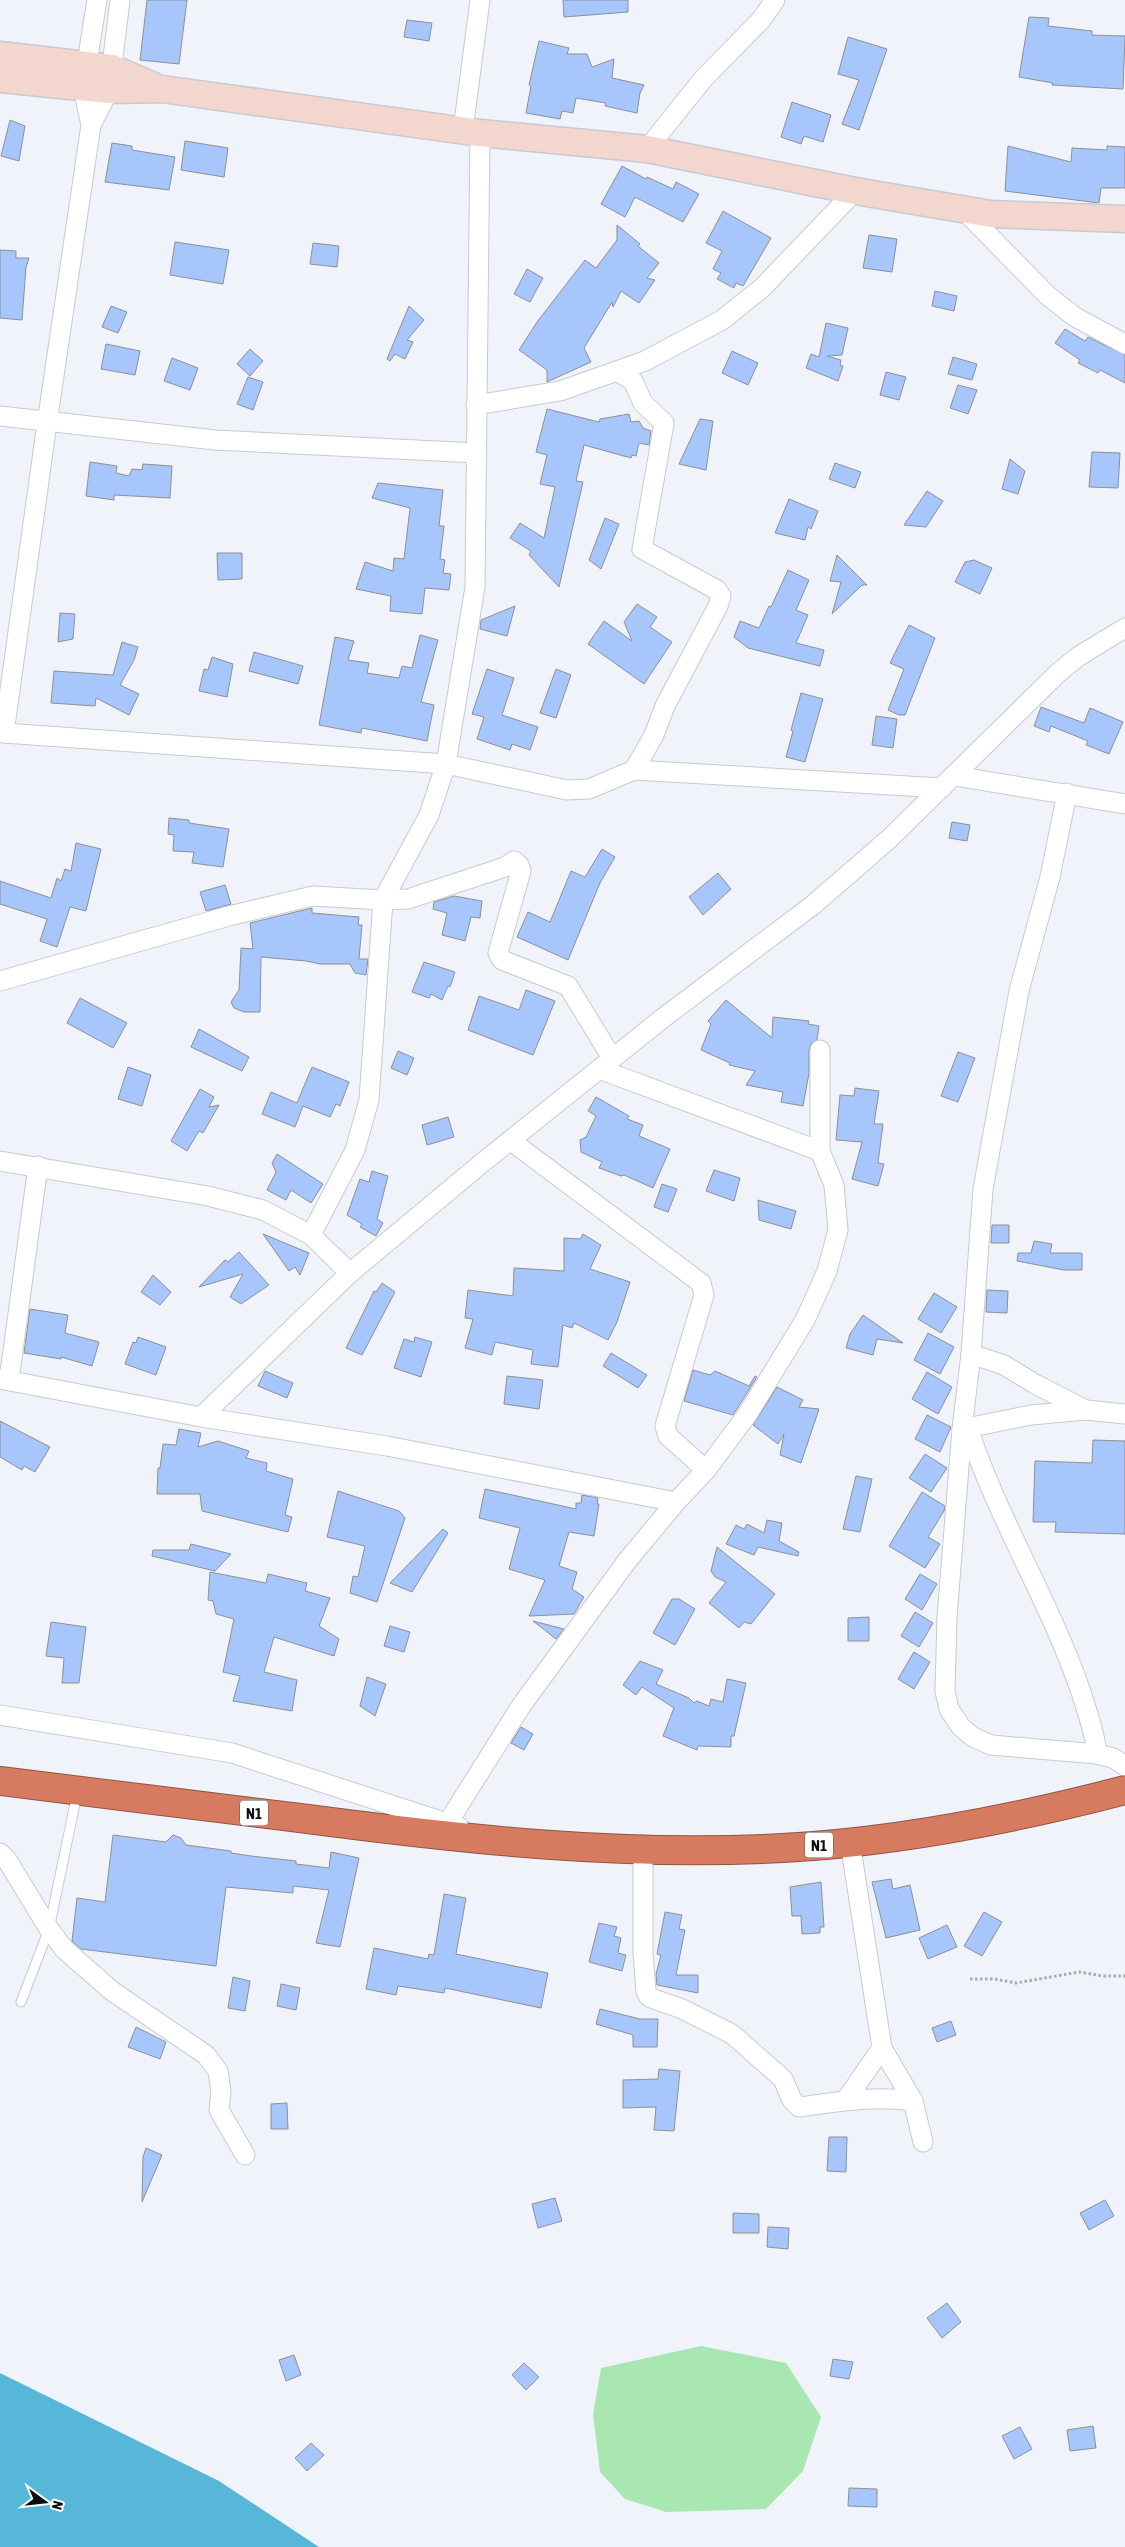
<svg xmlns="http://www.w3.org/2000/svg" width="1125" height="2547" font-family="'Asap Condensed',sans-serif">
<rect width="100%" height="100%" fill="#f0f3f9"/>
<polygon fill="#a8e7b2" points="701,2346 786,2363 821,2417 803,2471 766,2509 666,2512 625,2499 600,2472 593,2414 601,2368"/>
<polygon fill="#57b7d9" points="0,2373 219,2481 319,2547 0,2547"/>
<g fill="#a7c6fb" stroke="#8d9096">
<polygon points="147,0 187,0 179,64 140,60"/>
<polygon points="563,0 628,0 628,12 564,17"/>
<polygon points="1029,17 1049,18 1048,26 1092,31 1092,35 1125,36 1123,89 1052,85 1053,83 1019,77"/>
<polygon points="407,20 432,23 429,41 404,37"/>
<polygon points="848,37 887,49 859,130 842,124 859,80 838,74"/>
<polygon points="539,41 569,48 567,54 587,54 592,67 614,59 612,78 644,85 640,93 637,113 605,106 606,103 576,98 573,113 562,111 560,119 526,113 531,86 529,85"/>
<polygon points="792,102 831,115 823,142 804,136 801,144 781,137"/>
<polygon points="10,120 25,126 19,161 1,156"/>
<polygon points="185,141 228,148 224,177 181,170"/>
<polygon points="112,143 132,146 132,150 175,157 169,190 105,182"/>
<polygon points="1008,146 1071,162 1072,148 1107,150 1107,146 1125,147 1125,188 1101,188 1099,203 1005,191"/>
<polygon points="622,166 646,179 647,177 673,189 676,182 699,194 683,222 635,197 625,217 601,204"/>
<polygon points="723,211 771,238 743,286 736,283 734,288 717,279 721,273 713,269 722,251 706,243"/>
<polygon points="617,225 640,244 638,246 659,263 647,278 655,280 639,303 621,291 613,307 612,302 584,348 591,362 547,382 547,370 519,350 537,322 585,260 596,268 617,240"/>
<polygon points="869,235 897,239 892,272 863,268"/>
<polygon points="175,242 229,250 223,284 170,275"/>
<polygon points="313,243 339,246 337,267 310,264"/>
<polygon points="0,250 16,251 16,258 29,258 26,267 22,320 0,318"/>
<polygon points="527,269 543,278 530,302 514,294"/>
<polygon points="935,291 957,296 954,311 932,306"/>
<polygon points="111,306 127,312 118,333 102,327"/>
<polygon points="409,306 424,320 407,340 413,342 405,359 395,354 390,361 387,359"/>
<polygon points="826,323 848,328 842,355 827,356 841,360 840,365 843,366 838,381 806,368 811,354 819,357"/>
<polygon points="1065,329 1085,341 1088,337 1125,355 1125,383 1100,370 1098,373 1078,363 1080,360 1055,343"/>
<polygon points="106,344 140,351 135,375 101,369"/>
<polygon points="250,349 263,361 250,376 237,364"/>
<polygon points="732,351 758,363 748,385 722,373"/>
<polygon points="953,357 977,364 972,380 948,374"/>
<polygon points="172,358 198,368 190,390 164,381"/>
<polygon points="886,372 906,377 899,400 880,395"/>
<polygon points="248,377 263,382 253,410 237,404"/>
<polygon points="958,385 977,390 968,414 950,408"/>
<polygon points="547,409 599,422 600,419 629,414 631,422 639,421 643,428 651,431 649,445 639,443 636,456 632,455 631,458 584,445 576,481 583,482 559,587 529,555 531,551 510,538 520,523 544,538 555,487 540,484 547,455 536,452"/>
<polygon points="700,419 713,421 706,470 679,464"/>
<polygon points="1092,452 1120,453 1118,488 1089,487"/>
<polygon points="1010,459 1025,471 1018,494 1002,489"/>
<polygon points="90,462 117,466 116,473 129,476 132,469 142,470 143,464 172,466 170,498 114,495 114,500 86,496"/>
<polygon points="835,463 861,472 855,488 829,479"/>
<polygon points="378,483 443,490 439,526 444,526 440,559 445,560 443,573 451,574 449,590 425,588 422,614 390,611 391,596 356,589 365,562 393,571 394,558 404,559 410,508 372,498"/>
<polygon points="927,491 943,501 926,527 904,525"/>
<polygon points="789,499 818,511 811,529 808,527 805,540 775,533"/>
<polygon points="605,518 619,524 601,569 589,560"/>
<polygon points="217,553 242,553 242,579 218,580"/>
<polygon points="837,555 867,585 862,585 832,614 841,582 830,581"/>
<polygon points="974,560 992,568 980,594 955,582 965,562"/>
<polygon points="788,570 809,580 796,610 808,615 796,643 824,650 820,666 748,648 734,637 740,621 759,628 769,606 771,607"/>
<polygon points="637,604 657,617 650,627 672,642 644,684 588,644 604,621 632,641 624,622"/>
<polygon points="515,606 507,636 480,629 481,620"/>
<polygon points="60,613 75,614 73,639 58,642"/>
<polygon points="909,625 935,638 905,715 899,715 888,710 904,669 890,663"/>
<polygon points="420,635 438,640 421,702 434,705 427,741 362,728 361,733 319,725 335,637 354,641 348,660 369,663 367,673 399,678 402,666 412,668"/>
<polygon points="122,642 138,647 134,660 120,685 139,694 129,715 96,698 95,706 51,703 54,671 113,675"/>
<polygon points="254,652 303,666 298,684 249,671"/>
<polygon points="212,657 233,664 227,697 199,691 204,669 208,670"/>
<polygon points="487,669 514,678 502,715 538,727 530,750 512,744 510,750 477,739 484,717 472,714"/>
<polygon points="556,669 571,675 556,718 540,713"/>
<polygon points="801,693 823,699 805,762 786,757 793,731 791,730"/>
<polygon points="1041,707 1084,723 1090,708 1123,722 1109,754 1086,745 1088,741 1051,726 1049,732 1034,726"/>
<polygon points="876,716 897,719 893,748 872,745"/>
<polygon points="169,818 189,820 189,823 229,829 223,867 192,863 194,852 173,851 174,835 168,834"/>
<polygon points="952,822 970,825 967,841 949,838"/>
<polygon points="76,843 101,849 86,911 70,907 57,947 40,941 47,919 0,904 0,881 51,898 57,878 61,881 65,869 71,871"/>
<polygon points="602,849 615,857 600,883 568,960 517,937 528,912 550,922 571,871 585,877"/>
<polygon points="718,873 731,889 703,915 689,897"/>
<polygon points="225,885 231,904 206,911 200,892"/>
<polygon points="454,896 482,901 480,918 471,917 465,941 442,935 447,913 433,909 434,902"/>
<polygon points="312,908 312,913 359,917 358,925 362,925 359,959 368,959 366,975 355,973 350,964 320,964 306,961 261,957 260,1012 244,1012 234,1008 231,1002 239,990 241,948 253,949 250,923"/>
<polygon points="424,962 455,972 450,987 448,986 442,1000 431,994 429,998 412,992"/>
<polygon points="526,990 555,1001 533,1055 468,1030 479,996 519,1010"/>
<polygon points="80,998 127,1023 113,1048 67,1023"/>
<polygon points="726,1000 772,1038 773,1017 809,1021 808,1024 819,1026 817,1040 811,1044 809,1050 809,1073 803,1106 781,1102 783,1092 746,1085 755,1071 729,1065 730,1063 701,1050 711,1024 708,1021"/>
<polygon points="199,1029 249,1057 242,1071 191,1047"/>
<polygon points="398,1051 414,1058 407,1075 391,1068"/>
<polygon points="958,1052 975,1058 958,1102 941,1096"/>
<polygon points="128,1067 151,1075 142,1106 118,1099"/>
<polygon points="312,1067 349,1082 340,1106 336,1104 330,1117 303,1106 295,1127 262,1114 271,1092 297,1103"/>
<polygon points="855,1088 879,1091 874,1124 883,1124 878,1163 884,1164 878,1186 852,1179 862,1142 836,1140 840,1095 854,1096"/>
<polygon points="200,1089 214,1097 209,1107 219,1105 203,1133 199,1131 187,1151 171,1141"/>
<polygon points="596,1097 629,1116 627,1119 643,1125 639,1136 670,1149 653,1188 624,1175 621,1176 599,1168 602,1162 581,1152 580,1140 586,1137 596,1116 588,1111"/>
<polygon points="448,1117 454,1137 427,1145 422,1125"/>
<polygon points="277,1154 323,1184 311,1203 291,1190 286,1200 267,1190 276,1172 272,1163"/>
<polygon points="714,1170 740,1178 734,1201 706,1191"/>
<polygon points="372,1171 388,1176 377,1219 383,1223 376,1236 360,1227 362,1224 347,1215 360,1179 369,1182"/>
<polygon points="662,1184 677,1189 668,1212 654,1207"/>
<polygon points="758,1200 796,1211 791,1229 759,1220"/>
<polygon points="992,1225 1009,1225 1009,1243 991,1243"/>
<polygon points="263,1234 309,1253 300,1275 295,1267 289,1271"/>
<polygon points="583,1234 601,1245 590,1269 630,1282 617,1322 608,1340 574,1323 572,1328 563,1325 558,1367 531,1364 533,1350 495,1342 492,1355 465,1348 473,1319 465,1318 468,1290 513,1296 514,1268 564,1271 564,1238 580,1239"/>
<polygon points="1034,1241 1052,1244 1050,1253 1082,1253 1082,1270 1064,1270 1017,1261 1018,1253 1031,1253"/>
<polygon points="239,1252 269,1285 241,1304 230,1297 243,1274 199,1287 225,1260 228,1262"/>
<polygon points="153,1275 171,1292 160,1305 141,1292"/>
<polygon points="382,1283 395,1292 362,1355 346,1348 374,1291 376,1292"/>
<polygon points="987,1290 1008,1291 1007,1313 986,1312"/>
<polygon points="934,1293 957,1307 941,1333 918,1319"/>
<polygon points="30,1309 68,1315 65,1333 99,1342 92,1366 61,1357 61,1359 24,1353"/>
<polygon points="863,1315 903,1343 877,1339 873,1355 846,1348 850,1334"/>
<polygon points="928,1333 954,1347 940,1374 914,1360"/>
<polygon points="138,1337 166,1347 156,1375 125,1364 133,1342 136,1343"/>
<polygon points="415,1337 432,1342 421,1377 394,1368 404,1339 414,1342"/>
<polygon points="611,1353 647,1375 638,1388 603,1366"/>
<polygon points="693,1370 710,1375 715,1371 749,1386 755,1376 757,1377 733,1415 684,1401"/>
<polygon points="265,1371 293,1383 287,1398 258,1386"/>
<polygon points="927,1372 952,1387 938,1414 912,1399"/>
<polygon points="507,1376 543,1380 539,1409 504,1404"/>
<polygon points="777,1387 803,1400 799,1407 819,1409 801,1463 780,1455 784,1434 778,1444 753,1425"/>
<polygon points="927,1415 951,1427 940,1452 915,1439"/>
<polygon points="0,1421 50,1447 35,1472 24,1466 22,1470 0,1457"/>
<polygon points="179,1429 201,1433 198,1447 218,1441 249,1451 246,1458 267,1463 266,1471 293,1479 285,1515 292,1517 288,1532 202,1511 200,1494 157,1494 158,1468 160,1468 163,1444 176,1445"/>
<polygon points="1093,1440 1125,1441 1125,1534 1055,1532 1056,1522 1033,1522 1035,1461 1092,1463"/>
<polygon points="925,1454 947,1468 931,1492 909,1478"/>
<polygon points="856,1476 872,1479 860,1532 843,1529"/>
<polygon points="485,1489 576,1509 576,1503 581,1503 582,1495 598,1498 597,1504 599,1504 594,1536 569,1532 559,1566 577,1572 572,1589 584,1597 574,1614 529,1616 545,1580 509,1569 520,1528 479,1518"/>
<polygon points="338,1491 399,1511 405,1518 377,1602 350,1593 353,1576 358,1577 365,1546 327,1537"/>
<polygon points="922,1492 945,1506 944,1511 928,1537 940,1544 925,1568 889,1546"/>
<polygon points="767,1520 782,1523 779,1541 799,1552 798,1556 758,1547 754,1555 726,1544 736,1525 744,1529 747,1524 764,1533"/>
<polygon points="443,1529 448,1533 412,1592 390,1583"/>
<polygon points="191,1544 231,1554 215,1571 152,1556 153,1550 189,1550"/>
<polygon points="717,1547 775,1594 751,1624 744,1622 739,1628 709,1603 726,1582 715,1577 711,1571"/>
<polygon points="210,1572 266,1583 268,1574 307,1583 305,1591 330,1598 319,1626 339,1639 334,1656 274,1637 264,1672 297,1680 292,1711 233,1701 240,1676 223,1672 234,1619 216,1614 213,1601 208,1600"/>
<polygon points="920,1574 937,1584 922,1610 905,1599"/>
<polygon points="672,1599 679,1599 695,1609 675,1645 653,1633"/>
<polygon points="915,1612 933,1623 919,1647 901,1636"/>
<polygon points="869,1617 869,1641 848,1641 848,1618"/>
<polygon points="533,1621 564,1629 556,1639"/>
<polygon points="51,1622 86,1627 79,1683 62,1683 64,1658 46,1656"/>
<polygon points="390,1626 410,1632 404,1652 384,1646"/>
<polygon points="914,1652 930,1662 914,1689 898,1679"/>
<polygon points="640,1661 663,1670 656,1684 689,1698 694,1703 697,1701 709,1706 711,1699 723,1702 727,1679 746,1683 734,1736 731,1736 731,1747 698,1746 697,1750 663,1736 674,1708 642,1687 636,1695 623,1685"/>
<polygon points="367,1677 386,1684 375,1716 360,1706"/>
<polygon points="521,1727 533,1734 524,1750 511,1743"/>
<polygon points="113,1835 166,1842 173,1835 181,1838 186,1845 231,1851 231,1853 251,1856 296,1861 296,1864 329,1868 331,1852 359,1858 340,1947 316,1943 329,1890 293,1886 293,1893 226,1887 216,1966 81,1949 72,1941 77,1898 105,1902"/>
<polygon points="891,1879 893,1889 910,1885 920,1930 886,1938 872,1882"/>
<polygon points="821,1882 824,1927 820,1927 820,1933 802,1934 801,1916 792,1916 790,1887"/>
<polygon points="444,1894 466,1898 456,1954 548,1973 541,2008 445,1988 444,1993 398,1986 396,1995 366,1989 374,1948 428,1959 429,1954 434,1955"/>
<polygon points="665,1912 682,1915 679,1929 685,1930 676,1975 698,1975 698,1993 657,1985 656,1974 661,1955 657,1954"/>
<polygon points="984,1912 1002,1922 982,1956 964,1946"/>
<polygon points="599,1923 617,1927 614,1936 621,1938 618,1953 626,1955 622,1971 589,1962"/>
<polygon points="947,1925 957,1947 928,1959 919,1938"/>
<polygon points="233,1977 250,1981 245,2011 228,2008"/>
<polygon points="281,1984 300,1988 296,2010 277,2006"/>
<polygon points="600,2009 640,2019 658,2019 657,2047 633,2047 633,2035 596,2024"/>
<polygon points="951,2021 956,2035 937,2042 932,2028"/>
<polygon points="136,2027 166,2042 160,2059 128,2047"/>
<polygon points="659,2069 680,2071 674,2131 654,2130 656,2107 623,2108 623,2080 658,2079"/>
<polygon points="287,2103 288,2129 271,2129 271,2104"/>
<polygon points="829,2137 847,2137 846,2172 827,2171"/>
<polygon points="146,2148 162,2155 142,2202 143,2157"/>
<polygon points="555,2198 562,2221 538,2228 532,2204"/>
<polygon points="1105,2200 1114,2216 1089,2230 1080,2213"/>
<polygon points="733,2213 759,2214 759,2233 733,2233"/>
<polygon points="768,2227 789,2228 788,2249 767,2247"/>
<polygon points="947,2303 961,2322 942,2338 927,2318"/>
<polygon points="294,2355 301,2375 286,2381 279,2360"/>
<polygon points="833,2359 853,2362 849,2379 830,2376"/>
<polygon points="524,2363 539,2377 526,2390 512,2375"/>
<polygon points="1093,2426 1096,2448 1070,2451 1067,2430"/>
<polygon points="1020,2427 1032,2449 1014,2459 1002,2436"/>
<polygon points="311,2443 324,2455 307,2471 295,2458"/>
<polygon points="849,2488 877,2489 877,2507 848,2506"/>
</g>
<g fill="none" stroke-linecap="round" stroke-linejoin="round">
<defs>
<polyline id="lane" points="21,2002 49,1929 77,1794"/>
<g id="street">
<polyline points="91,125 83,88 97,0"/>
<polyline points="463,130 480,0"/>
<polyline points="647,149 704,78 761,20 775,0"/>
<polyline points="963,209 1047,295 1075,317 1125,344"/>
<polyline points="617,371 633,381 643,403 664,423 642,549 717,590 721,596 718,606 665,706 654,735 634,770"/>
<polyline points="476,405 560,391 617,371 645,361 722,320 762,288 855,191"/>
<polyline points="0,416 215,440 477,453"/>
<polyline points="0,732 4,733 47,423 91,125 109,90 120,0"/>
<polyline points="4,733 446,764 567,790 589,789 634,770 942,788"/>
<polyline points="955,776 1125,804"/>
<polyline points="1067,793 1050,877 1019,991 983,1189 971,1354 962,1429 947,1617 945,1691 949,1709 961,1727 973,1737 991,1745 1097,1754 1113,1758 1125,1766"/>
<polyline points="0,981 229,916 313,896 383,900 408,899 505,867 514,861 519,865 521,871 498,953 502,960 568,986 612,1058"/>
<polyline points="599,1069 820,1151"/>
<polyline points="511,1141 701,1283 704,1295 665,1426 668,1436 706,1470"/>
<polyline points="0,1161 208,1196 263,1210 311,1235 350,1273"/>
<polyline points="311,1235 355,1150 369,1100 383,900 429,815 446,764 475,587 480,133"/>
<polyline points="971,1354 1004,1365 1035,1384 1086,1410"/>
<polyline points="0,1379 201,1417 387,1446 676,1502"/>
<polyline points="9,1380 38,1166"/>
<polyline points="201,1417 350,1273 482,1163 663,1018 813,905 889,839 1059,672 1079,656 1125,628"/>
<path d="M968 1428C998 1520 1051 1603 1082 1695 1088 1715 1095 1733 1097 1754"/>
<polyline points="962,1429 1031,1415 1086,1410 1125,1414"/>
<polyline points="0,1715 232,1753 459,1827"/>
<polyline points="447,1824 521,1706 627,1561 676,1502 706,1470 747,1415 805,1320 827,1271 838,1230 834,1185 820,1151 820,1050"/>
<polyline points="850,1842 882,2048 913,2101 923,2142"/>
<path d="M643 1849V1953L646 1991 649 1997 659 2001 680 2008 732 2034 783 2079 792 2100 799 2107C838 2102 874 2095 913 2101"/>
<polyline points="0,1853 7,1860 49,1929 64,1949 112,1991 206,2055 218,2071 221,2092 219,2110 245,2155"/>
<polyline points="846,2100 882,2048"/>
</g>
<g id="secondary">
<polyline points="0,55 112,68 154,86"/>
<polyline points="0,79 109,90 162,89 480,133 647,149 855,191 991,214 1125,219"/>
</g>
<path id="highway" d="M0 1781C100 1794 200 1805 300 1818 460 1839 621 1857 783 1848 898 1842 1014 1819 1125 1790"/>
</defs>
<use href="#lane" stroke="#c7cad0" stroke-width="11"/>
<use href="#street" stroke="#c7cad0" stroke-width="21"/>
<use href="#secondary" stroke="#c7cad0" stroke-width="29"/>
<use href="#highway" stroke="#8f5443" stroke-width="30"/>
<polyline stroke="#a8abaf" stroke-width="3" stroke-dasharray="2.5 2.5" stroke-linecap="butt" points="970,1979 995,1979 1016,1983 1079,1972 1103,1976 1125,1976"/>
<use href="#lane" stroke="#fff" stroke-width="9"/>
<use href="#street" stroke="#fff" stroke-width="19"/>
<use href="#secondary" stroke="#f3d7cf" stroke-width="26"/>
<use href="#highway" stroke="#d67b5f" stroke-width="28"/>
</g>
<g text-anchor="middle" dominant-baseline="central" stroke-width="4" stroke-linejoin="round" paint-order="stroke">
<g fill="#fff" stroke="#555657" stroke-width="1">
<rect x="240" y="1800.5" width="28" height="25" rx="4"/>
<rect x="805" y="1832.5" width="28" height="25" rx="4"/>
</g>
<g font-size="15" font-weight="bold" fill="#0c0d0f">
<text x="254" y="1813">N1</text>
<text x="819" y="1845">N1</text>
</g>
</g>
<g transform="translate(45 2502) rotate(105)" stroke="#ffffff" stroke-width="4" paint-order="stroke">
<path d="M0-4L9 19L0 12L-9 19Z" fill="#0c0d0f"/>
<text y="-8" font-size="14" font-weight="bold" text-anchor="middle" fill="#0c0d0f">N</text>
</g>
</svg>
